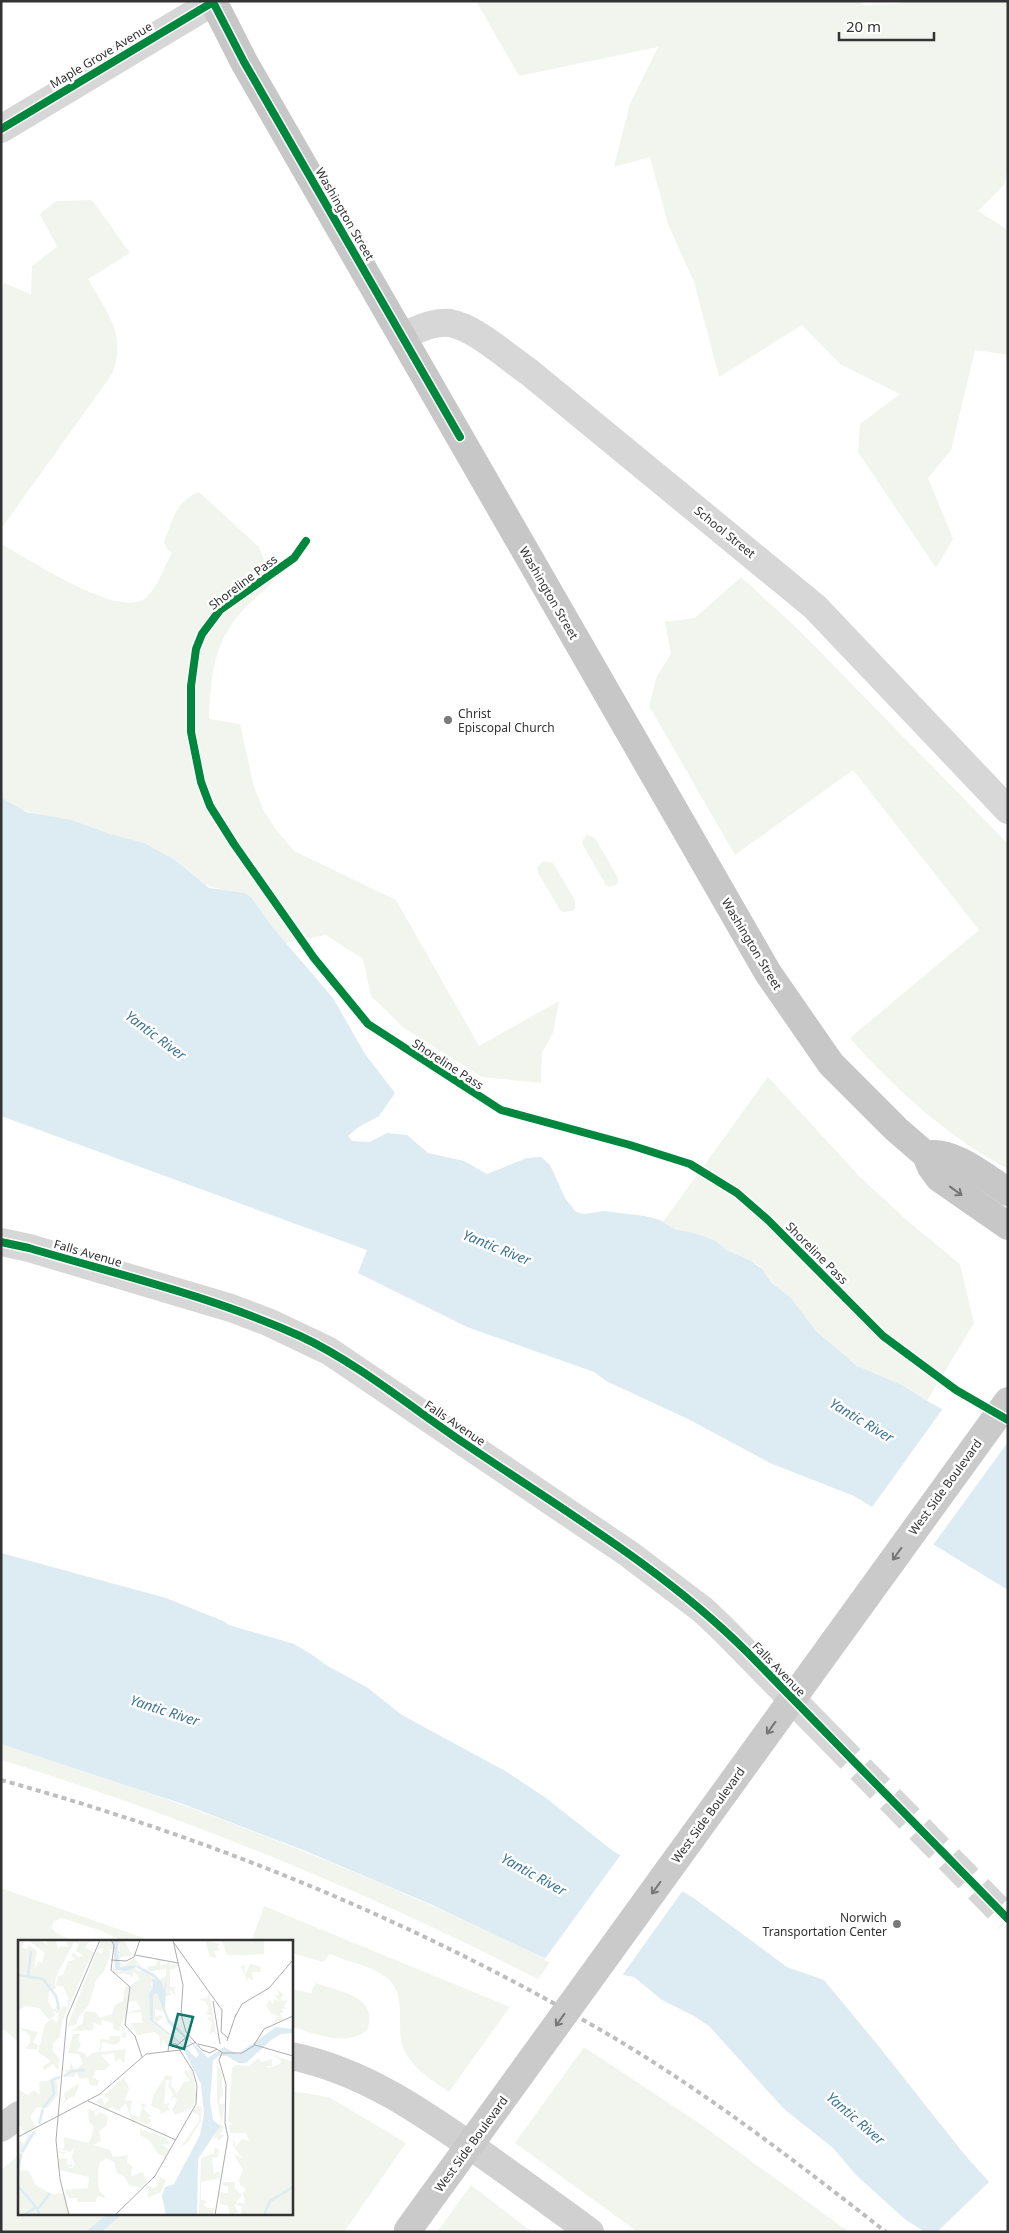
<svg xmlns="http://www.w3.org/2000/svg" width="1009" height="2233" font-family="'Noto Sans',sans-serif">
<rect width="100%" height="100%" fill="#fff"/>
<g fill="#f1f5ed">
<polygon points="476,1 858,1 863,5 900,4 901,1 1008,1 1008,163 1005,184 978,211 1008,230 1008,355 975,350 951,450 928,478 953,539 936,568 858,452 860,424 900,394 840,364 802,325 719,377 694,282 668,224 650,157 614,167 630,104 658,47 519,76"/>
<path d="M92 200 130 253 88 279C106 311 128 335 112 374L1 529V288L4 283 31 294 32 266 57 247 40 214 56 201Z"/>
<path d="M199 492 259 547 273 582C263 592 252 600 242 611 213 644 211 676 209 719L240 724 254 787 263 809 274 827 294 851 396 900 479 1046 559 1001 553 1033 542 1053 541 1083 482 1077 404 1028 371 996 363 959 326 935 284 943 251 897 205 885 175 860 156 850 86 826 17 809 1 799V544C29 559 117 618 144 599 157 590 164 567 172 553L167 549 164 542C172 522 176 500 199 492Z"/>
<path d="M741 577 800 631 1008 844V1169C948 1137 895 1089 850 1038L979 930 853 770 735 855 649 706 657 676 671 654 665 622 695 618Z"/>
<polygon points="587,835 595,838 618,878 618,884 609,887 606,885 583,845 582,841"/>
<polygon points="543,861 553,863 575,900 575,908 573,911 563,912 560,910 538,873 538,866"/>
<polygon points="768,1077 859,1176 909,1222 960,1264 974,1323 927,1401 904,1386 865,1371 846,1357 806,1322 790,1297 774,1284 758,1265 726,1250 712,1240 694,1233 674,1229 663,1222"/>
<path d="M1 1744C190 1802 373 1875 551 1961L538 1979C363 1890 189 1818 1 1760Z"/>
<polygon points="1,1888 155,1942 124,1942 102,1931 62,1918 53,1922 52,1928 55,1932 74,1942 19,1942 19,2043 1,2027"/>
<path d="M264 1906 510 2007 449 2092C432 2080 411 2068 403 2047 396 2027 406 2001 392 1983 378 1966 349 1963 330 1954L323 1962 291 1953V1942H251Z"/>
<path d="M315 1983C338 1991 380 1996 367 2030 345 2048 316 2033 291 2027V1989L311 1993Z"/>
<polygon points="584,2047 699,2123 849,2232 638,2232 515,2143"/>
<polygon points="291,2091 329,2097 406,2143 344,2232 1,2232 1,2170 19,2155 19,2214 291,2214"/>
<polygon points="471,2185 532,2232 437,2232"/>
</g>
<g fill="#ddebf3">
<polygon points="1,798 26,812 71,820 110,834 144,843 175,860 209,888 244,893 251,897 274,929 333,998 365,1054 395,1093 379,1116 357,1128 348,1136 352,1141 370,1142 387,1133 407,1135 428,1153 464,1161 487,1174 527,1158 541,1157 550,1165 565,1198 576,1212 584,1214 604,1211 645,1216 660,1220 674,1229 694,1233 716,1241 726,1250 749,1260 762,1269 772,1283 790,1297 816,1331 857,1366 904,1386 927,1401 1008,1444 1008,1590 854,1496 770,1463 688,1419 606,1381 594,1372 467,1327 358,1273 367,1250 1,1116"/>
<polygon points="1,1553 166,1598 223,1621 229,1625 294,1644 311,1654 326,1665 368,1688 402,1715 507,1772 546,1798 613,1851 692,1897 787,1967 824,1980 881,2049 964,2154 1008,2203 1008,2232 925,2232 906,2220 857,2176 833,2148 784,2109 709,2026 694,2016 662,2000 634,1977 551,1961 430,1904 308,1852 183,1804 1,1744"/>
</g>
<g fill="#fff">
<polygon points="944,1407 1008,1442 931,1548 870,1510"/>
<polygon points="622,1853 684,1889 621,1977 551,1963 544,1960"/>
<polygon points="991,2180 1008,2199 1008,2232 937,2232"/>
</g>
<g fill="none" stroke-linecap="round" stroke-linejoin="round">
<polyline stroke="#ddebf3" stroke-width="10" points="93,2232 115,2214"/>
<polyline stroke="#d6d6d6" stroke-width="28" stroke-dasharray="28 14" stroke-linecap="butt" points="831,1739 1008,1919"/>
<g stroke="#d7d7d7" stroke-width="28">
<polyline points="1,129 213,2"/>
<path d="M402 336C417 330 433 321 450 323 476 328 507 357 529 372L815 607 1008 810"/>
<polyline points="1,1242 29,1248 231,1308 268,1322 329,1351 629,1554 703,1610 723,1629 831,1739"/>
</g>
<g stroke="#d0d0d0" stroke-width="28">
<path d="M291 2056C365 2071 425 2114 485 2156 520 2181 555 2206 590 2232"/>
<polyline points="1,2128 19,2115"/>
</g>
<g stroke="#c7c7c7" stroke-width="28">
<polyline points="213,1 244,62 768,973 831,1064 896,1129 926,1155 931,1167 939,1178 1008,1226"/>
<path d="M926 1155C951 1148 988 1179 1008 1192"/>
</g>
<path stroke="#bebebe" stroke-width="4" stroke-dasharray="5 4" stroke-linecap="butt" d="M1 1780C218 1840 422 1924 616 2039 711 2096 799 2164 886 2232"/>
<polyline stroke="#cacaca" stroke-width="28" points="408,2230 1008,1401"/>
<defs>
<g id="cycleway">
<polyline points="1,129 213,2 244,62 460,437"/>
<polyline points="306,541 294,558 220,610 202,634 196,649 191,686 191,732 201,782 210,806 234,844 314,958 368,1024 501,1110 630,1145 690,1164 737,1193 768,1220 883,1336 956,1390 1008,1420"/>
<path d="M1 1242 29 1248C120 1275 214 1297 300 1336 356 1362 412 1408 464 1443 561 1509 664 1569 747 1652L1008 1919"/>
</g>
</defs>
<use href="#cycleway" stroke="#fff" stroke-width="11"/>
<use href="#cycleway" stroke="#00873e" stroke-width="8"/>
</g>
<defs><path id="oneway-shaft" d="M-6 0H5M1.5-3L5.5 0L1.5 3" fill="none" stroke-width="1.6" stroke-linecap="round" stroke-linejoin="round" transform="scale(1.25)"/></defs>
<use stroke="#767676" href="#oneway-shaft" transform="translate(956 1191) rotate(36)"/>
<g stroke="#777">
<use href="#oneway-shaft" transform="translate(897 1554) rotate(126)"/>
<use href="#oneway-shaft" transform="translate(771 1728) rotate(126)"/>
<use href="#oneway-shaft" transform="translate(656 1888) rotate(126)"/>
<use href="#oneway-shaft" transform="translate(560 2020) rotate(126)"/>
</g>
<g fill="#7a7a7a" stroke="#fff" stroke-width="2">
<circle cx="448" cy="720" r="5"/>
<circle cx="897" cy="1924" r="5"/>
</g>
<g text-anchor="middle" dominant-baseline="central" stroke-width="5" stroke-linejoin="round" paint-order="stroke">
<g font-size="12" fill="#333" stroke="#fff">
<text transform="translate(101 55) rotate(-31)">Maple Grove Avenue</text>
<text transform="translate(345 214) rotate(60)">Washington Street</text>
<text transform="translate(725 532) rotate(39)">School Street</text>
<text transform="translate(243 582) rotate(-37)">Shoreline Pass</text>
<text transform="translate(549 593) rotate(60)">Washington Street</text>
<text transform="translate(752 944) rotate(59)">Washington Street</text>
<text transform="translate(448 1064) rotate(33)">Shoreline Pass</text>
<text transform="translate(88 1253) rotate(16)">Falls Avenue</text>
<text transform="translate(817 1253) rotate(45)">Shoreline Pass</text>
<text transform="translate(455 1423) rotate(34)">Falls Avenue</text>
<text transform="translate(945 1487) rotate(-54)">West Side Boulevard</text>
<text transform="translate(779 1669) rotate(46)">Falls Avenue</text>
<text transform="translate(708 1815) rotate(-54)">West Side Boulevard</text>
<text transform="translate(471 2144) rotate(-54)">West Side Boulevard</text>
</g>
<g font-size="12" fill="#333" stroke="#fff" text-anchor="start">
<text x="458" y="713">Christ<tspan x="458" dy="14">Episcopal Church</tspan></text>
<text x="887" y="1917" text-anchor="end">Norwich<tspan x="887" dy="14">Transportation Center</tspan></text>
</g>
<g font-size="14" font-style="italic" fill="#3f7597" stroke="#fff">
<text transform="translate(156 1035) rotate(37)">Yantic River</text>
<text transform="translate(497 1247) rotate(22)">Yantic River</text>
<text transform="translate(862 1420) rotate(31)">Yantic River</text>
<text transform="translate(165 1710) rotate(18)">Yantic River</text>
<text transform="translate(534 1874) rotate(29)">Yantic River</text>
<text transform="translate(856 2118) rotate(41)">Yantic River</text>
</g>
</g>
<g transform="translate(18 1940)">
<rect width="275" height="275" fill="#fff"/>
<path d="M0 0H8L4 4 7 2 4 7 8 9 11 5 19 11 16 30 21 21 25 24 26 12 10 0H22L29 4 28 0H41L38 2 40 9 43 6 50 7 48 0H61L60 4 56 2 39 35 37 42 38 49 31 51 30 62 36 70 40 63 42 69 45 66 50 67 49 60H51L45 46H38L40 36 45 35 50 21 57 20 53 15 56 12 60 17 66 16 58 11 62 0H73L67 7 77 13 70 22 44 82 42 97 35 103V111L42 119 40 130 35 124 27 130 24 127 33 121 20 112 27 84 34 79 39 83 41 73 33 71 38 74 31 80 21 68 8 66 0 70ZM83 0H98L95 9 90 10 93 12 87 30 78 40 71 65 60 78 59 84 49 87 79 11 84 14 85 9 80 10ZM106 0 114 15 96 19 98 14 102 15 101 0ZM187 0 201 4 199 7 202 10 196 11 199 19 192 16ZM246 0V14L233 15H209L204 1H199ZM117 18 125 29H132L128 26H137L140 20H143L142 26 151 22 153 25 160 23V27L152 30V47H159L156 49 158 57 153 50 151 51 153 55 147 56 148 44 144 50 143 37 145 39 148 36V29L127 32 140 42 135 41 133 44 135 48 131 54 132 80 161 103 149 106 145 99 143 110 149 109 143 110 141 95 136 92 119 95 116 89 111 90 116 86 111 83H124L123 72 109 73 101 91 95 89 96 84 92 82 84 80 83 86 76 83 75 90 53 91 64 84 67 71 77 72 82 78 94 74 97 65 105 61 107 48 111 44 110 72 123 69 118 61 111 62 112 46 121 39 119 34 115 32 114 38 112 35 95 33V27L100 32 115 27 123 32 119 24 110 27 100 25 99 20 106 25ZM232 24 243 26 242 32H234L235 41 229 37 231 45 223 26 229 25 226 28 228 33ZM259 49 266 55 263 57 264 61 270 60 266 66 268 69H262L266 72 262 73 265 80 258 82 257 79 262 77 253 73 248 65 251 63 250 58 255 65 256 59 261 61 257 56 261 55ZM191 52 198 94 195 92 191 96 194 83 189 79 194 76 188 74 191 68 187 61 180 60 189 58ZM139 53 146 72 137 69V77L142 75 145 77 139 82 152 94 135 81V55ZM0 87 20 92 15 102 20 105 19 109H7L12 103V95ZM105 92 109 93 108 98 102 97V102L96 105 84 102 83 112 108 109 106 124 102 119 97 121 96 113 83 115 92 125 87 130H78L75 137 81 141 79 146 72 145 70 138 62 139 58 133 56 137H44L50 134 46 130H51L53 122 56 130 65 124 61 114 50 113 55 94H62L60 100 63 105 59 111 67 113 69 118 74 113 81 112 83 99 92 100 91 96H104ZM255 115 275 122V275H223L224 267 216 264 220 272 212 275 210 266 202 264 201 252 210 253V246H205L204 242H217V249L224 255 218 263H227L225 253 228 249 222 245 221 239 225 231 216 214 224 218 216 207 215 198 218 207 224 199 231 201 228 193H212L211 185 215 184 210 181 214 128 217 125 231 126 240 118 244 122 254 119V126H248L251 128 262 124 263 120ZM199 124 204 134 205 155 201 160 202 164H207L203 185 206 186 202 195H205L204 191 206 196 200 201 199 197 195 199 203 180 199 161ZM170 130H174L179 158 173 169 157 175 154 170 159 160 156 157 150 166 151 170 143 174 141 169 133 166 135 156 148 135 154 137 153 145 159 153 166 142 172 141 165 131H169L174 138ZM148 140H152L150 146 155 154 152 163 146 164ZM110 134 106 137 111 148 107 160 114 161 112 174 121 177 120 181 114 182 108 163 100 171 94 167 89 169 77 162 84 157 86 165 91 159 85 156ZM33 140 39 141 40 155 29 168 19 167 12 177 18 188 8 193 0 185V149L10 155 16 150 22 155 21 142ZM62 143 56 158 54 156 43 166 47 160 46 153ZM122 163 129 165 125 168 134 177H130L133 180 132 184 120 182 124 168ZM180 166 184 167 183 181 169 203 162 208 181 181V175L174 172ZM70 169 77 171V176L82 172 90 176 88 186 81 191 83 201 75 205 92 210 95 217 110 215 109 223 114 226 113 236 125 232 129 243 124 248 111 245 107 237 99 233 96 222 88 218 81 223 80 239 81 251 89 258 79 256 78 262H59V258H50L47 250 70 248 71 237 41 230V210L43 212H47L46 215 41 212V218L50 219 49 226 53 224V219L54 226 50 228H54L57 225 54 217 57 207 52 212 39 208 46 209V197L71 203 76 187 71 182ZM20 189 6 210 0 230 11 231 17 244 33 254 46 253 51 275H0V215L2 201 6 203 10 194 16 196 15 192ZM122 189 148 198 151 205 144 204 152 210 147 217 140 214 131 200 122 195ZM196 208 201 209 200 217 194 218 196 234 201 231 202 238 183 242V260L189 261 185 265 189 268H196L195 274 181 275 183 218 196 213ZM138 235 148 240 143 252 129 258 131 251 127 246 137 248 142 240Z" fill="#f1f5ed" fill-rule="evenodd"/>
<path d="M95 0H101L100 11 105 15 100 13 102 27 118 25 136 34 144 42 145 50 148 42 147 69 151 79 190 118 206 107 220 114 258 87 275 89V93L263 94 253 100 228 123H220L209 116H200L195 121 192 161 195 180 202 186 180 219 179 275H148L144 256 147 247 156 244 182 195 186 174 183 144 163 104 132 80 131 54 135 48 134 38 140 42 135 37 118 27 108 31 97 30ZM139 53 150 83 174 104 181 114 178 118 158 98 135 81V55Z" fill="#ddebf3" fill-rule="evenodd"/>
<path fill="none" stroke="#ddebf3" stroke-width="2.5" d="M0 35 25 39 38 56 41 69M10 37 13 11M46 136 54 131 67 130M25 168 36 154 34 140 42 137M21 184 25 169M4 212 16 192M0 233 3 214M0 246 18 267M20 269 32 253M6 275 18 267 22 275M246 275 252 261 275 247"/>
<path fill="none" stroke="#adadad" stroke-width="1" d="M93 0 96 5 93 30 112 47 107 85 117 96 124 117M155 0 165 45 163 74 168 92 184 110 192 113 199 109M156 3 204 70 203 92 210 98 209 101M117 15 160 23M93 20 108 21 116 17 122 0M195 61 202 104M217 77 224 64 251 48 275 20M210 98 218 74M180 104 197 108 205 113H224L237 105 275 116M236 105 246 89 275 76M157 107 171 95M70 161 158 200M0 197 82 154 128 114 162 110 178 102M51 275 42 239 38 200 49 77 82 0M97 275 137 236 178 164 179 146 175 131 158 104H151L150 111M197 275 210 197 207 183 208 144 201 120 204 113"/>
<path fill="#0f766e" fill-opacity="0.15" stroke="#0f766e" stroke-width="2.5" d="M160 74 175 77 166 109 152 105Z"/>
<rect width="275" height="275" fill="none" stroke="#333" stroke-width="2.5"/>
</g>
<rect width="1009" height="2233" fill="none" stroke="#333333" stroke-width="5"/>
<path d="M839 32v8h95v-8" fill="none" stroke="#333333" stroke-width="2.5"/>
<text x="846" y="32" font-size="15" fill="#333333" stroke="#ffffff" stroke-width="4" paint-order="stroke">20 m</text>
</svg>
